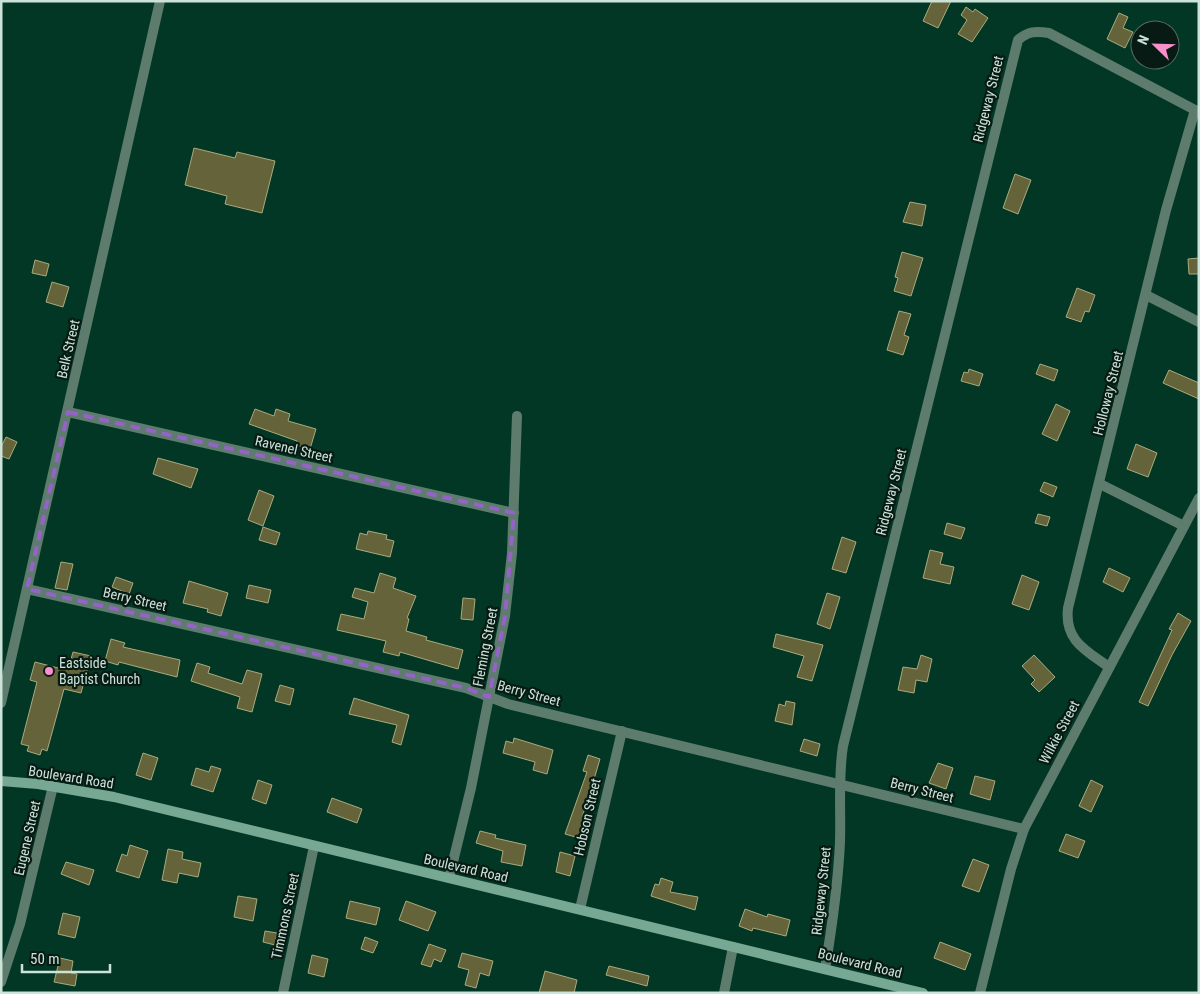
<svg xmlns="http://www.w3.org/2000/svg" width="1200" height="994" font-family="'Roboto Condensed',sans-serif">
<rect width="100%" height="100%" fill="#023726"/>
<g fill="#65633a" stroke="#abaa7d">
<polygon points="932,1 951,1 938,28 923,21"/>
<polygon points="966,7 973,12 975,9 988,18 972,42 958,34 967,20 961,15"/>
<polygon points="1119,13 1128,17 1123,28 1133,32 1125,48 1107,39"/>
<polygon points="194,148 235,158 237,152 275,161 262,213 225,204 227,196 185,185"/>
<polygon points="1015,174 1031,180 1018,214 1003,208"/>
<polygon points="910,202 926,205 922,226 903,222"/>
<polygon points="902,252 923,258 911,296 894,291 898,278 895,277"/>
<polygon points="1199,258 1199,274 1189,274 1188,259"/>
<polygon points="35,260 49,264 46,276 32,273"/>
<polygon points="52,282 69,287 63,307 46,302"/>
<polygon points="1077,288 1095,295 1089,312 1085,311 1081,322 1066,317"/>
<polygon points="899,311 911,314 904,335 909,337 903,355 887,350"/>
<polygon points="1040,364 1058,370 1054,381 1036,374"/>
<polygon points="969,369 983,374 979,386 961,381 964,372 968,373"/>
<polygon points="1169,370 1199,383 1199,399 1163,383"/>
<polygon points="1056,404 1070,411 1057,441 1042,434"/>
<polygon points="255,409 274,416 276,409 290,414 288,421 316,429 310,449 296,445 297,441 249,424"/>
<polygon points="6,437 17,442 9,459 1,456 1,447"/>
<polygon points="1136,444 1157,453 1148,477 1127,469"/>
<polygon points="158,458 198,469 191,488 153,474"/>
<polygon points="1044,482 1057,487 1053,497 1040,491"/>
<polygon points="259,490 274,496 263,526 248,520"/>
<polygon points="1038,514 1050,517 1047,526 1035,523"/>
<polygon points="947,523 965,528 961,539 944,534"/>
<polygon points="263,527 280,533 276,545 259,540"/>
<polygon points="368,531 387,535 386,539 394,541 390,557 356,549 360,533 367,535"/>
<polygon points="842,537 856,542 846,573 832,569"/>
<polygon points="930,550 943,553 940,564 954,567 950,584 923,578"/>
<polygon points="61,562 73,564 67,590 55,588"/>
<polygon points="1109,568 1130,578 1123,592 1103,582"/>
<polygon points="380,573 396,578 393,588 416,596 407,618 409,619 406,631 427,637 426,640 463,650 458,669 400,652 399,656 383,652 386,641 337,630 341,614 364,619 368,602 352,597 355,588 374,593"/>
<polygon points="1022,575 1039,582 1029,610 1012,604"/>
<polygon points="116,577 133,583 129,594 112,587"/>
<polygon points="189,581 228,593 221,616 207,612 208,609 183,603"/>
<polygon points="249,585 271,590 268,603 246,598"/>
<polygon points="827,593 840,597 830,629 817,624"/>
<polygon points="463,598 475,599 473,620 461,619"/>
<polygon points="1178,613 1191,621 1172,655 1148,706 1139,702 1172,630 1169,629"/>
<polygon points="776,634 823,645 812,681 797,677 804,656 773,647"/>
<polygon points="111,639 125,643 123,647 180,660 177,677 119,662 118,665 105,661"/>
<polygon points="73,652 91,656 81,693 64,689 47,751 42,749 40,755 27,751 29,746 21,744 37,682 30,680 35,662 58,668 60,660 70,663"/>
<polygon points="921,655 932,659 927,682 916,680 914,693 898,690 903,667 917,669"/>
<polygon points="1034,655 1055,677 1039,692 1031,684 1035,680 1022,666"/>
<polygon points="197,663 210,667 208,673 242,684 247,670 262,674 252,712 237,708 240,697 191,681"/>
<polygon points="280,685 294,689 290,705 275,701"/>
<polygon points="354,698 409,715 401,745 392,742 397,725 349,714"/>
<polygon points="786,701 795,703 792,725 775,721 779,704 785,706"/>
<polygon points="514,738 553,750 547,774 533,770 535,762 503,753 506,741 513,743"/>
<polygon points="804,739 820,744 817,756 800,751"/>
<polygon points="143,753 158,758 151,780 136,775"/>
<polygon points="588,755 600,759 592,786 594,787 582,816 585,817 579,838 565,834 587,772 583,771"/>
<polygon points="938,763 953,768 946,789 929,783"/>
<polygon points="211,766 221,769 213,792 191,785 196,768 209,772"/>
<polygon points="975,776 995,781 990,800 970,794"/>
<polygon points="258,780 272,785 266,804 252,799"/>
<polygon points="1091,780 1103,786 1091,812 1079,806"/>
<polygon points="332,798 362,809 357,823 327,812"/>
<polygon points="480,831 496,835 495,838 526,845 522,866 501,862 503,851 476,843"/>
<polygon points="1066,834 1085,841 1078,858 1059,851"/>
<polygon points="130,845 148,851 139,878 116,871 122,854 127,856"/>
<polygon points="168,849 183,852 182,859 201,863 198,877 179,873 177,883 162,880"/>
<polygon points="560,852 575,856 570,876 556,872"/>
<polygon points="973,859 989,865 979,892 962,886"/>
<polygon points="66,862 94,870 89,885 61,874"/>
<polygon points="661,878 673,882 670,892 698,897 695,910 651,896 655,884 659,885"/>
<polygon points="238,896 257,899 253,921 234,917"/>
<polygon points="350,901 380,908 376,925 346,918"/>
<polygon points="406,901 436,912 428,931 399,920"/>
<polygon points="745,909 767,917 768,914 790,920 786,936 753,928 752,931 739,926"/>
<polygon points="63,913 80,917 75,938 58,934"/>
<polygon points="265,931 277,933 275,945 263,942"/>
<polygon points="365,937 378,942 373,953 361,949"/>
<polygon points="940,942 971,954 965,970 934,958"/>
<polygon points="429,944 446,950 441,962 434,959 431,967 421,964"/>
<polygon points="462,953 493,961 489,976 480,973 476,988 465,985 469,970 458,967"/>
<polygon points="312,955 328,959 324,977 308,973"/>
<polygon points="60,958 73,961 71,973 77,974 75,986 54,982"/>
<polygon points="609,966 649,976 647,986 606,975"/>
<polygon points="545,971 577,980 574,993 539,993"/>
</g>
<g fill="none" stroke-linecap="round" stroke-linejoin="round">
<g stroke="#5e7c6e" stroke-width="10">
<polyline points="1146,295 1199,322"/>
<polyline points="68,412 514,513"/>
<polyline points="1100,484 1184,526"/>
<polyline points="27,589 466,688 508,704 1024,829"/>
<path d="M1109 667C1087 651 1064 641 1068 608L1166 210 1195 110"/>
<polyline points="1,703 160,1"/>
<polyline points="449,878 471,788 505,616 512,553 517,416"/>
<polyline points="580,909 622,731"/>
<path d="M825 969C832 927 838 885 840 842 841 810 838 777 843 746L1018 40C1028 31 1036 31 1049 33L1199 112"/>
<polyline points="1,982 20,924 53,786"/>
<polyline points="283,993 314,846"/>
<polyline points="724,993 733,947"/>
<polyline points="980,993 1011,869 1024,829 1199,498"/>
</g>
<polyline stroke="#77a893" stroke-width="10" points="1,781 38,784 114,797 923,993"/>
</g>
<path fill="none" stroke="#9363c6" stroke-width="4" stroke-dasharray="10 6" stroke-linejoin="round" d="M68 412 514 513 505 616 489 697 466 688 27 589Z"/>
<circle fill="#f890cb" stroke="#071a13" stroke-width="2" cx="49" cy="671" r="5"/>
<g text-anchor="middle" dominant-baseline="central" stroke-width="4.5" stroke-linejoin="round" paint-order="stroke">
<g font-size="14" fill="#cbe3d8" stroke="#071a13">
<text transform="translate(988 99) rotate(-76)">Ridgeway Street</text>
<text transform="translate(68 349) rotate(-77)">Belk Street</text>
<text transform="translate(1108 393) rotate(-76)">Holloway Street</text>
<text transform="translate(294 449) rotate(13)">Ravenel Street</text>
<text transform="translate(891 492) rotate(-76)">Ridgeway Street</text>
<text transform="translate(135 599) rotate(13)">Berry Street</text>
<text transform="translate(485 647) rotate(-79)">Fleming Street</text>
<text transform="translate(529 693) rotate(15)">Berry Street</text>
<text transform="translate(1059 732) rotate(-62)">Wilkie Street</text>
<text transform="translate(71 777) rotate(9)">Boulevard Road</text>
<text transform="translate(922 790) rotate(14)">Berry Street</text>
<text transform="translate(587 817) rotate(-77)">Hobson Street</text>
<text transform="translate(27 838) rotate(-77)">Eugene Street</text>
<text transform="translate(466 868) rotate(13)">Boulevard Road</text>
<text transform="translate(821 891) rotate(-84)">Ridgeway Street</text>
<text transform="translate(285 916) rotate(-78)">Timmons Street</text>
<text transform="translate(860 963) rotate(14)">Boulevard Road</text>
</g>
<g font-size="14" fill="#cbe3d8" stroke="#071a13" text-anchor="start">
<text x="59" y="663">Eastside<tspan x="59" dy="16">Baptist Church</tspan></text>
</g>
</g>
<rect width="1200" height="994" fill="none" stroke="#cbe3d8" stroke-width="5"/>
<g transform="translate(1155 45) rotate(293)"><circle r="24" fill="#071a13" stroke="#556a62"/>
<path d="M0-4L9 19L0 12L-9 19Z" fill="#f890cb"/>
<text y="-8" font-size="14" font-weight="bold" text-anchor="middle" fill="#cbe3d8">N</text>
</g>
<path d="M22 964v8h88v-8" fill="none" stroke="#cbe3d8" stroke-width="2.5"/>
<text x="30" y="964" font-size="15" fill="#cbe3d8" stroke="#071a13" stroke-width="4" paint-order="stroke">50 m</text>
</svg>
